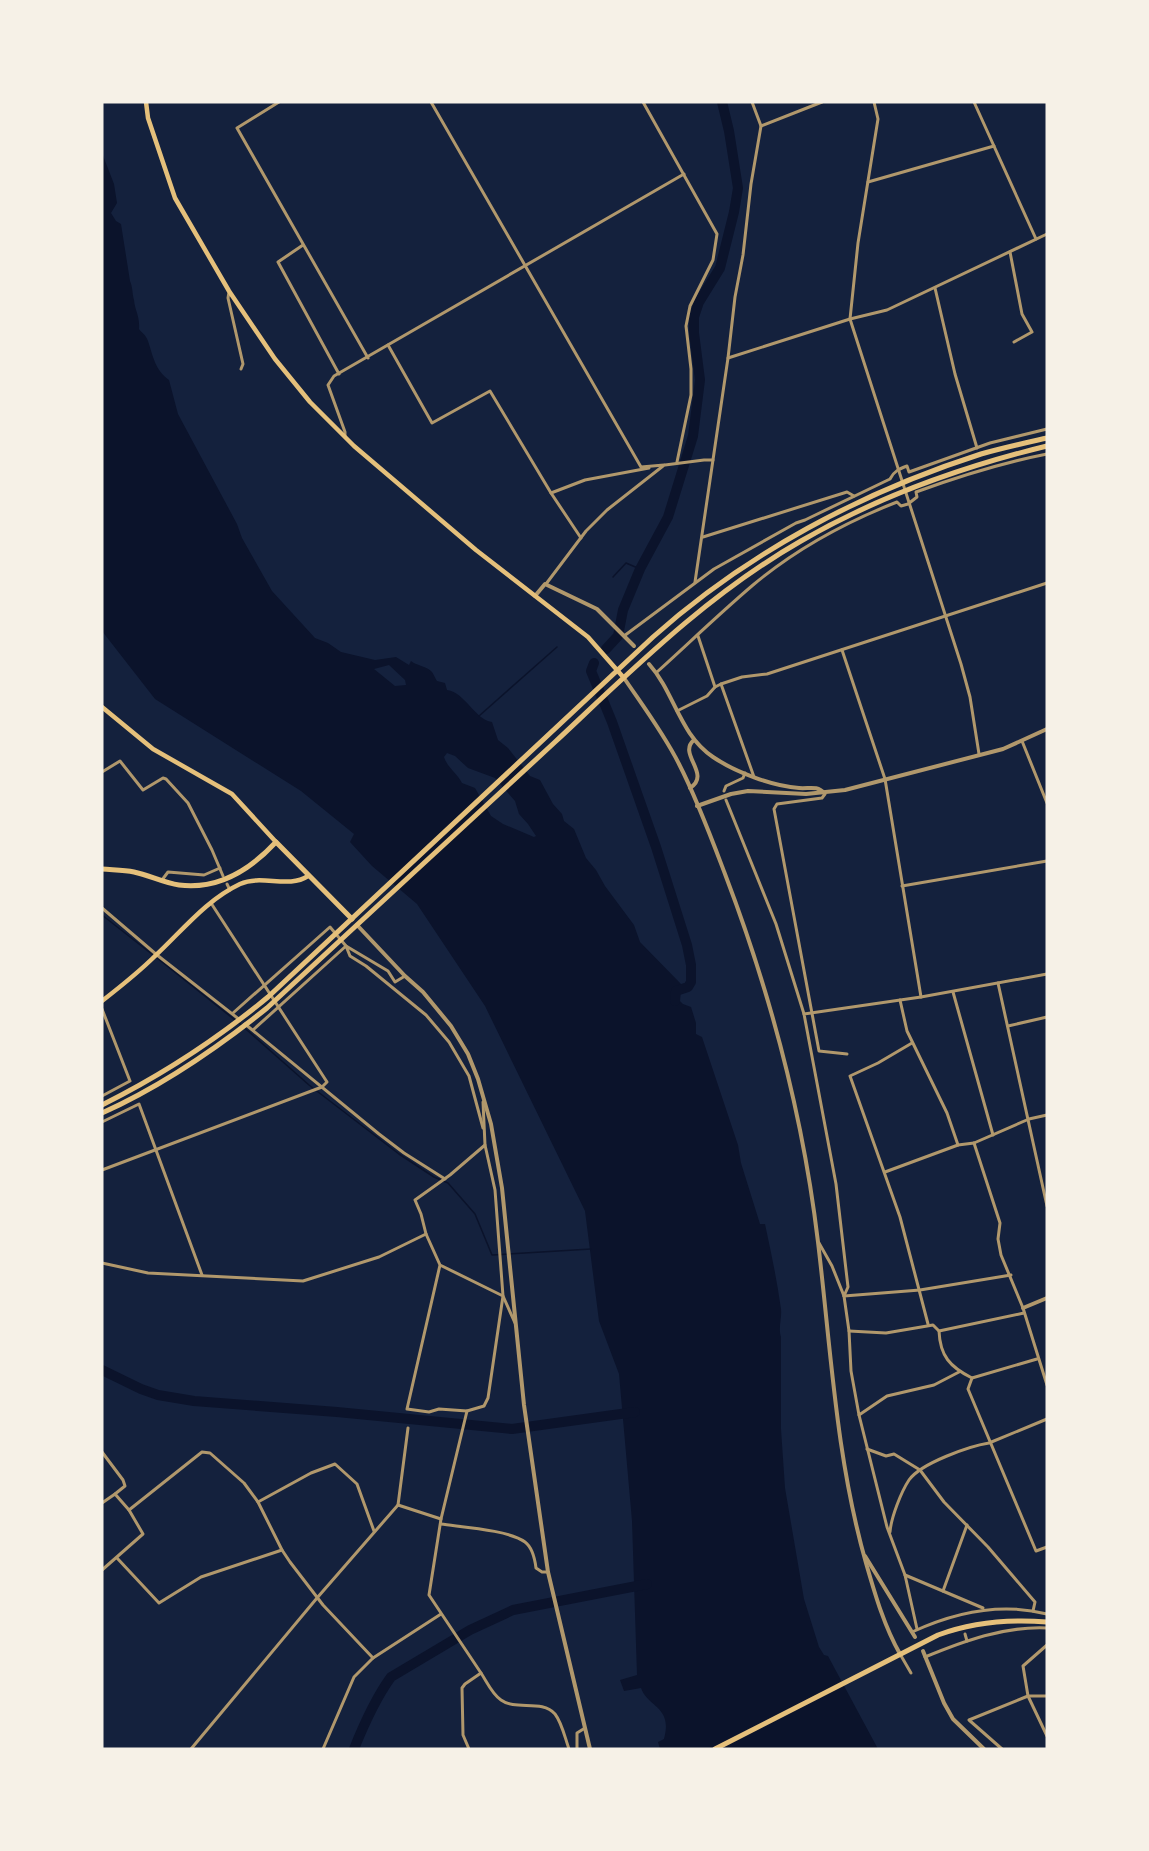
<svg xmlns="http://www.w3.org/2000/svg" width="1149" height="1851" font-family="Lato,sans-serif">
<rect width="100%" height="100%" fill="#14213d"/>
<path fill="#0b132b" fill-rule="evenodd" d="M102 153 114 184 117 203 111 213 116 221 121 224 130 281C133 288 132 293 134 300 135 311 140 316 139 329 142 333 146 335 148 341 153 356 155 370 169 380L178 414 237 524 242 538 272 591 315 638 328 643 341 652 375 660 396 657 409 665 411 661C417 666 427 666 432 672 434 675 435 678 437 681L445 683 447 690C466 693 474 719 492 722L498 740 508 748 530 776 540 780 553 804 562 814 564 821 574 829 586 858 596 870 605 886 634 925 640 942 681 984 677 998 683 1004 691 1007 696 1023V1034L702 1037 738 1145 741 1163 760 1224H765C771 1252 777 1280 781 1309 782 1319 778 1327 781 1337V1429L785 1488 804 1599 819 1647 824 1655 828 1656 878 1749H660L658 1742 664 1739C673 1706 648 1708 641 1688L624 1691 620 1680 637 1675 632 1521 619 1374 599 1321 585 1211 485 1006 417 904 372 866 350 842 354 834 301 791 155 699 102 631ZM389 665 405 680 406 685 395 686 374 669ZM447 753 455 756 468 768 495 778 515 801 519 814 528 824 536 836 534 837 503 824 491 816 475 788 462 783C457 773 447 767 444 757Z"/>
<g fill="none" stroke-linecap="round" stroke-linejoin="round">
<g stroke="#0b132b" stroke-width="1.5">
<polyline points="613,577 626,563 640,569"/>
<polyline points="479,716 557,647"/>
<polyline points="102,915 153,955"/>
<polyline points="157,958 235,1020"/>
<polyline points="239,1023 309,1085 399,1154 434,1177 448,1183 475,1214 492,1255 591,1249"/>
</g>
<g stroke="#0b132b" stroke-width="10">
<polyline points="606,649 618,636 623,610 640,569 668,517 693,436 700,380 694,333 694,317 699,302 720,268 734,212 738,188 729,131 722,102"/>
<polyline points="594,663 591,671 612,722 656,847 687,945 691,965 691,982 688,987 676,991 675,1001"/>
<polyline points="102,1370 141,1389 158,1395 194,1401 337,1412 512,1429 635,1412"/>
<path d="M354 1749C364 1724 375 1699 391 1677L470 1630 513 1610 647 1584"/>
</g>
<g stroke="#b1986c" stroke-width="3">
<polyline points="279,102 237,128 368,358"/>
<polyline points="431,102 641,467 664,465"/>
<polyline points="643,102 717,234 713,260 690,306 686,326 691,369 691,395 677,462"/>
<polyline points="874,102 878,119 858,243 850,319 961,664 970,697 979,754"/>
<polyline points="974,102 1036,239"/>
<polyline points="761,126 822,102"/>
<polyline points="868,182 994,146"/>
<polyline points="303,245 278,262 339,374"/>
<polyline points="1010,252 1022,314 1032,332 1014,342"/>
<polyline points="935,288 955,374 977,448"/>
<polyline points="229,292 228,298 243,364 241,369"/>
<polyline points="388,345 432,423 490,391 551,493 581,538"/>
<polyline points="728,358 850,319 887,310 1047,234"/>
<polyline points="345,436 345,432 328,385 334,376 684,174"/>
<polyline points="665,465 704,460 713,460"/>
<polyline points="551,493 585,480 649,468"/>
<polyline points="703,537 847,492 854,496"/>
<polyline points="695,582 728,358 735,297 743,255 751,184 761,126 752,102"/>
<polyline points="546,584 586,531 607,510 663,466"/>
<path d="M624 636 714 569 796 523 805 520 890 479C894 471 899 469 907 466L909 472 990 443 1047 429"/>
<polyline points="698,636 715,687"/>
<polyline points="842,650 885,779 921,997"/>
<path d="M657 672C689 643 720 613 753 585 796 549 846 522 897 502L901 506 908 504 917 497 916 492C960 476 1001 463 1047 454"/>
<polyline points="721,684 754,777"/>
<polyline points="677,711 707,696 715,687 721,684 742,677 767,674 1047,583"/>
<polyline points="1022,741 1047,803"/>
<polyline points="102,772 120,761 143,790 163,778 166,779 188,803 212,850 223,876"/>
<polyline points="724,791 726,786 743,778 745,773"/>
<polyline points="825,794 822,798 777,804 774,809 819,1051 847,1054"/>
<polyline points="726,800 776,924 804,1014"/>
<polyline points="162,880 168,872 204,875 220,868"/>
<polyline points="227,884 230,890"/>
<polyline points="902,886 1047,861"/>
<polyline points="102,908 157,955 240,1020"/>
<polyline points="998,983 1047,1206"/>
<polyline points="953,992 993,1135"/>
<polyline points="900,1000 907,1031 947,1113 958,1145"/>
<polyline points="102,1009 130,1081 102,1096"/>
<polyline points="233,1013 330,927 346,946 388,971 395,982 405,976"/>
<polyline points="245,1024 379,1134 404,1153 445,1179"/>
<polyline points="1008,1026 1047,1017"/>
<polyline points="253,1030 346,946 350,956 366,966 426,1015 449,1042 469,1076 483,1128"/>
<polyline points="912,1043 878,1063 850,1076 900,1217 928,1324"/>
<polyline points="102,1122 139,1104 202,1275"/>
<polyline points="974,1143 1000,1223 998,1239 1001,1255 1023,1308 1047,1385"/>
<polyline points="485,1145 495,1190 503,1296 515,1323"/>
<polyline points="102,1170 322,1087 327,1082 211,903"/>
<polyline points="885,1172 958,1145 974,1143 1029,1119 1047,1115"/>
<polyline points="819,1243 832,1266 844,1296 849,1331 851,1371 859,1415"/>
<polyline points="102,1263 148,1273 303,1281 379,1257 426,1234"/>
<polyline points="440,1265 503,1296 488,1398 484,1406 467,1411 439,1409 429,1412 407,1409 440,1265 426,1234 421,1214 415,1200 450,1175 485,1145 483,1102"/>
<polyline points="844,1296 848,1287 836,1184 804,1014 921,997 1047,974"/>
<polyline points="844,1296 920,1290 1011,1275"/>
<path d="M849 1331 886 1333 933 1325 939 1331C940 1356 950 1367 972 1378L1037 1359"/>
<polyline points="939,1331 1024,1313"/>
<polyline points="972,1378 968,1389 1036,1551 1047,1547"/>
<polyline points="467,1411 441,1519 429,1595 481,1673 465,1684 462,1688 463,1735 469,1749"/>
<polyline points="867,1449 886,1456 894,1454 920,1470 944,1502 988,1547 1035,1602 1033,1611"/>
<polyline points="102,1452 123,1480 125,1486 115,1494"/>
<polyline points="258,1502 311,1473 335,1464 357,1484 374,1531"/>
<polyline points="102,1503 115,1494 129,1510 143,1534 102,1570"/>
<polyline points="398,1505 441,1519"/>
<polyline points="129,1510 202,1452 210,1453 244,1483 258,1502 282,1550 290,1562 323,1605 373,1658"/>
<path d="M441 1524C461 1527 509 1530 525 1542 533 1548 535 1560 536 1568L542 1572H548"/>
<path d="M890 1532C891 1518 901 1492 909 1480 921 1463 970 1446 989 1443L1047 1419"/>
<polyline points="117,1558 159,1603 201,1577 282,1550"/>
<polyline points="905,1575 983,1608"/>
<polyline points="943,1591 967,1525"/>
<polyline points="917,1629 905,1575 887,1527 859,1415 887,1396 934,1385 959,1372"/>
<path d="M912 1632C955 1612 1000 1602 1047 1614"/>
<polyline points="965,1634 967,1641"/>
<polyline points="1047,1645 1023,1666 1028,1696 1047,1736"/>
<polyline points="900,1654 911,1673"/>
<path d="M925 1657C964 1641 1004 1626 1047 1628"/>
<path d="M481 1673C487 1682 492 1694 501 1700 516 1711 542 1699 555 1714 562 1723 565 1738 569 1749"/>
<polyline points="191,1749 317,1598 398,1505 408,1428"/>
<polyline points="323,1749 354,1677 373,1658 441,1614"/>
<polyline points="577,1749 577,1733 585,1728"/>
<polyline points="1002,1749 969,1720 1028,1696 1047,1696"/>
</g>
<g stroke="#b1986c" stroke-width="4">
<polyline points="535,596 545,584 597,609 634,646"/>
<path d="M649 664C675 693 679 734 713 757 735 772 772 786 799 788 809 789 817 785 824 793"/>
<path d="M624 678C643 706 664 734 679 764 697 799 711 837 725 874 770 992 803 1116 818 1242 831 1350 836 1458 866 1563 875 1594 884 1626 900 1654"/>
<path d="M690 788C712 774 677 754 694 740"/>
<polyline points="697,806 731,794 748,791 806,794 845,790 1003,749 1047,729"/>
<polyline points="357,925 405,976 423,992 451,1026 468,1054 478,1079 491,1124 502,1188 524,1405 548,1572 590,1749"/>
<polyline points="1023,1308 1047,1298"/>
<polyline points="865,1556 915,1637"/>
<polyline points="923,1651 944,1703 953,1719 984,1749"/>
</g>
<g stroke="#e5c07b" stroke-width="4.5">
<polyline points="146,102 148,118 175,198 229,291 275,359 310,402 354,446 476,550 588,637 624,678"/>
<polyline points="102,707 153,749 232,794 276,842"/>
<path d="M102 1001C120 987 139 972 155 956 182 931 206 900 240 884 262 874 288 889 308 876"/>
</g>
<g stroke="#e5c07b" stroke-width="5">
<path d="M102 869C113 870 124 870 134 872 149 875 164 883 179 885 218 890 250 870 276 842L352 919"/>
<path d="M102 1105C162 1075 216 1040 268 997L653 637C747 553 862 492 981 454 1002 448 1025 443 1047 438"/>
<path d="M102 1113C162 1086 216 1049 267 1008 363 920 459 830 555 742 633 669 708 594 801 541 879 496 961 467 1047 446"/>
</g>
<path stroke="#e5c07b" stroke-width="5" d="M715 1749 938 1635C973 1622 1009 1619 1047 1622"/>
</g>
<rect width="1149" height="1851" fill="none" stroke="#f6f1e7" stroke-width="207"/>
</svg>
